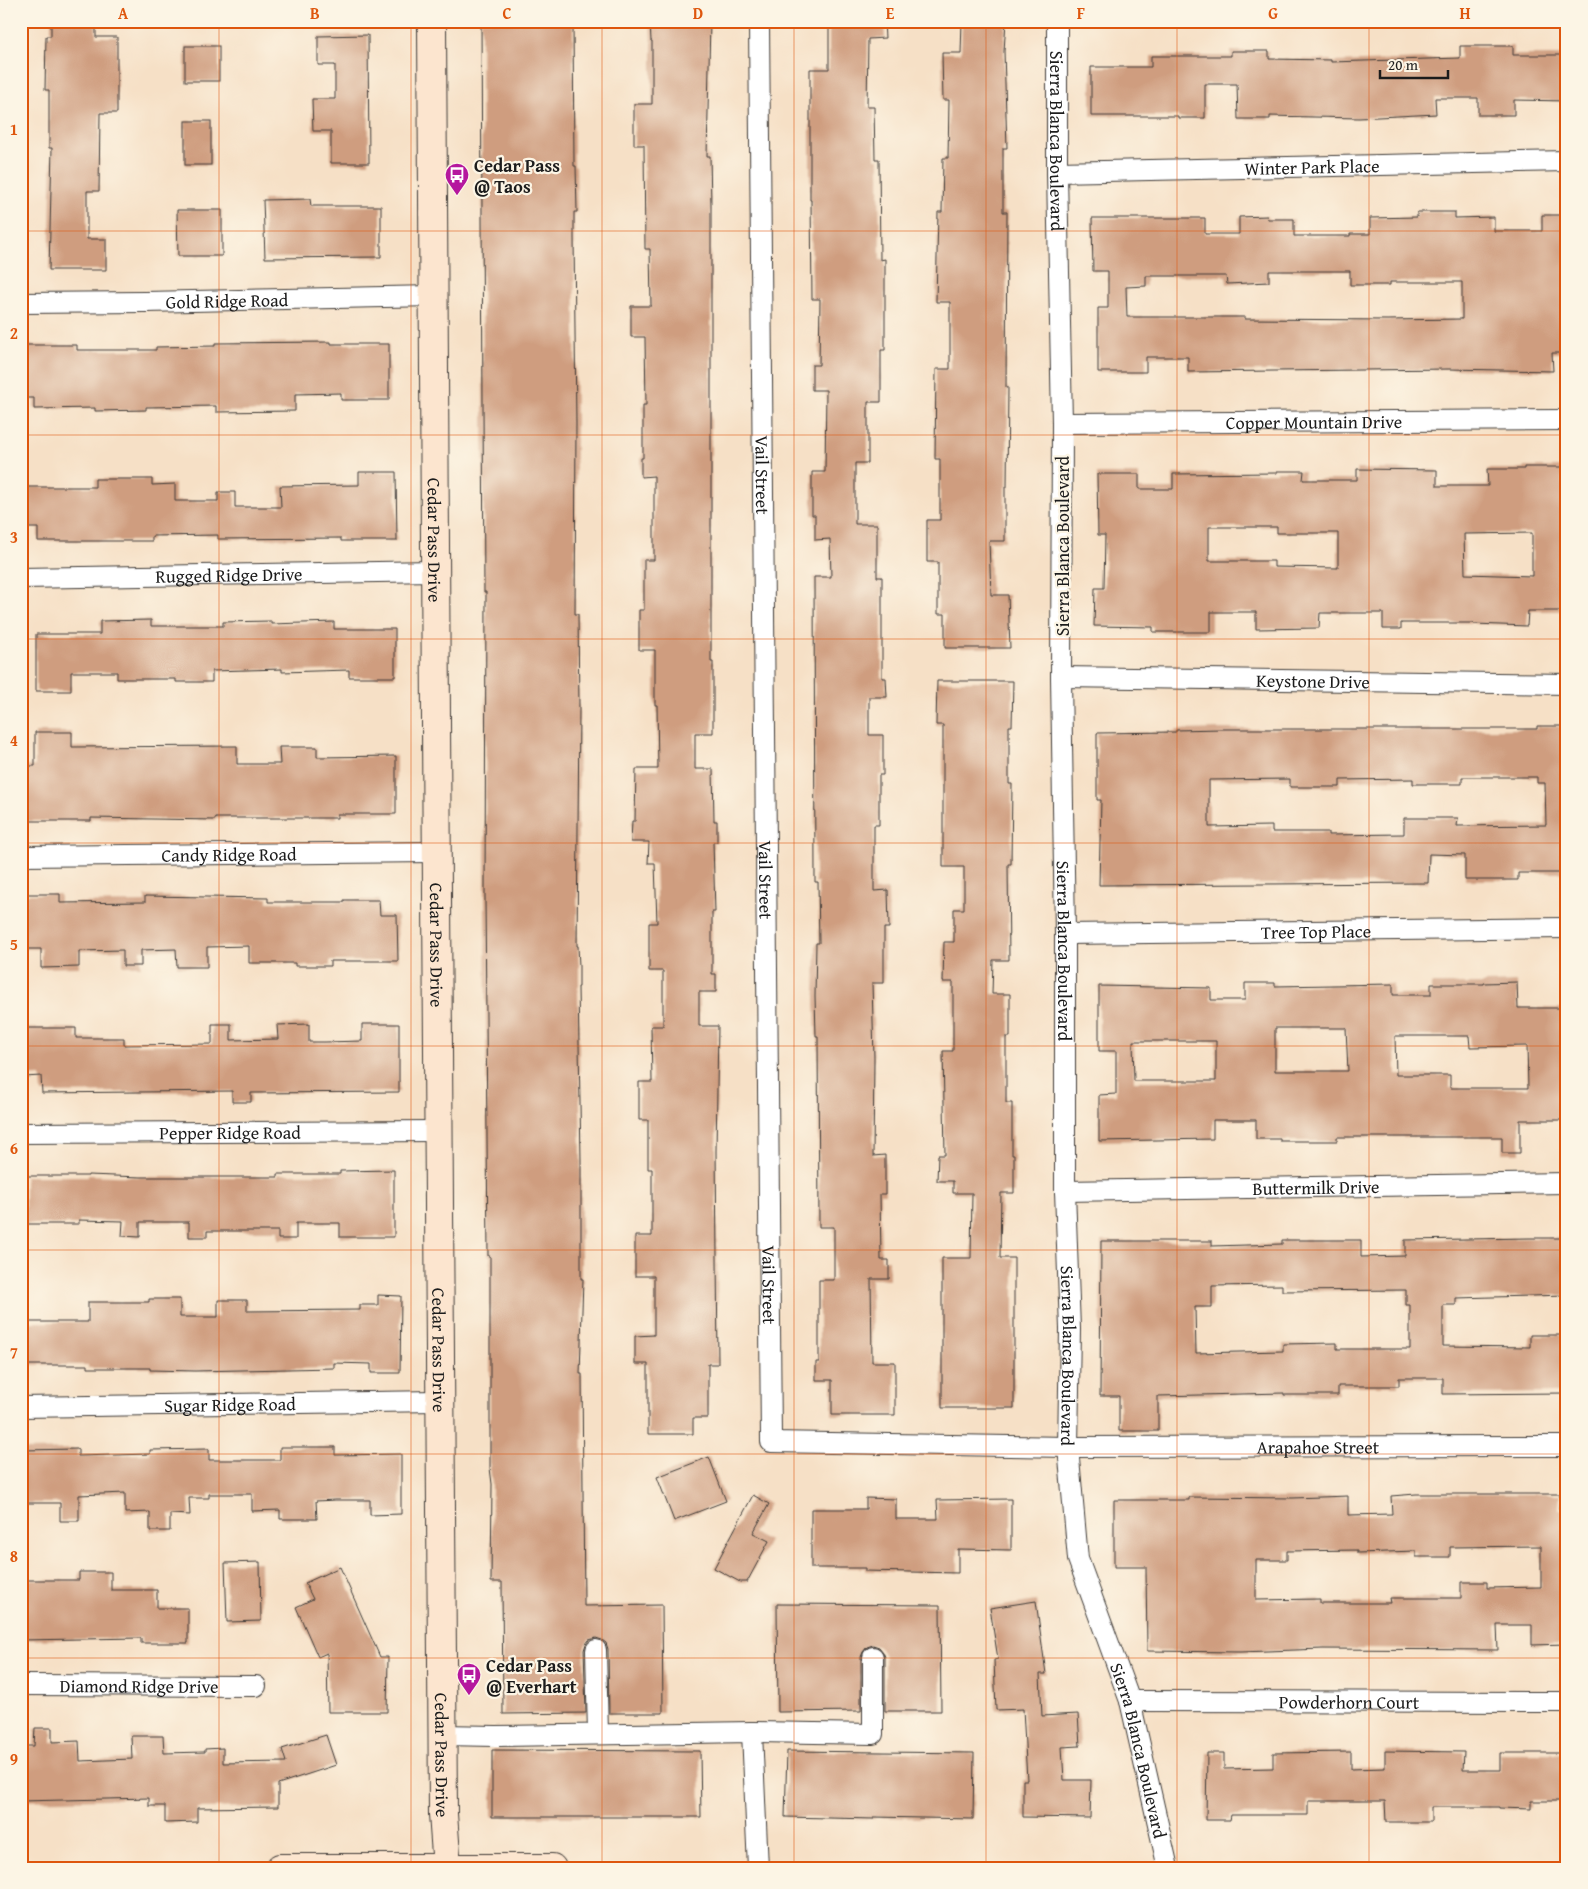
<svg xmlns="http://www.w3.org/2000/svg" width="1588" height="1889" font-family="'Gentium Book Plus',serif">
<rect width="100%" height="100%" fill="#fcf5e5"/>
<filter id="ink" filterUnits="userSpaceOnUse"><feTurbulence type="fractalNoise" baseFrequency=".02" numOctaves="2"/><feDisplacementMap in="SourceGraphic" scale="10" xChannelSelector="R" yChannelSelector="G"/><feConvolveMatrix kernelMatrix="1 2 1 2 8 2 1 2 1" color-interpolation-filters="sRGB"/></filter>
<filter id="wash" filterUnits="userSpaceOnUse"><feTurbulence type="fractalNoise" baseFrequency=".0096" numOctaves="4" result="noise"/><feDisplacementMap in="SourceGraphic" scale="20" xChannelSelector="R" yChannelSelector="G"/><feGaussianBlur stdDeviation="1.12" result="paint"/><feColorMatrix in="noise" values="0 0 0 0 0 0 0 0 0 0 0 0 0 0 0 0 0 1.4 0 .05"/><feComposite in="paint" operator="in"/></filter>
<g filter="url(#wash)">
<rect width="100%" height="100%" fill="#f6e0c6"/>
<g id="blocks">
<g fill="#cf9d7f" fill-rule="evenodd">
<polygon points="51,21 96,21 96,37 117,37 117,113 100,113 99,191 87,191 87,239 106,239 106,270 49,270 52,148 49,148 49,90 45,90 46,36 51,36"/>
<polygon points="481,21 573,21 574,166 576,166 577,212 574,212 574,237 576,423 575,614 578,614 579,709 577,946 578,946 579,966 579,987 578,987 581,1160 581,1279 583,1279 580,1374 582,1374 584,1606 662,1605 663,1713 609,1713 608,1649 606,1643 602,1640 596,1638 589,1640 586,1644 584,1650 586,1713 503,1714 502,1582 491,1582 492,1484 490,1468 490,1256 488,1256 485,896 486,592 484,592"/>
<polygon points="650,21 710,21 707,156 710,156 711,205 711,662 713,662 713,733 695,733 695,769 713,769 714,821 717,821 717,842 713,842 715,912 712,912 712,974 716,974 716,992 699,992 699,1026 718,1026 716,1151 718,1364 708,1364 708,1418 693,1418 693,1434 648,1434 648,1364 635,1364 635,1336 654,1335 654,1276 635,1276 635,1236 652,1236 652,1169 648,1169 648,1120 639,1120 639,1082 652,1082 651,1026 663,1026 663,971 649,971 649,923 657,923 655,863 648,863 649,842 631,842 632,821 635,821 636,769 658,769 657,705 655,705 655,650 639,650 639,610 644,610 644,560 654,560 654,476 641,477 641,458 643,458 643,405 646,405 645,337 631,337 631,306 651,306 650,249 645,249 644,145 634,145 634,104 652,104 652,41 651,41"/>
<polygon points="829,21 884,21 885,38 868,39 867,107 874,107 875,159 879,159 880,260 885,259 885,350 881,350 881,402 868,402 868,463 855,463 855,524 877,524 877,577 882,577 882,678 886,678 887,697 869,697 869,735 883,735 883,775 879,775 879,825 874,825 874,891 888,890 889,928 884,928 884,983 872,983 874,1058 873,1156 885,1155 885,1194 880,1194 881,1260 889,1260 889,1279 871,1279 872,1362 895,1362 895,1415 832,1415 832,1380 816,1380 816,1362 819,1362 819,1280 834,1280 834,1227 819,1227 818,1036 816,1036 815,996 816,943 819,943 818,882 815,882 814,577 831,577 830,539 815,540 815,515 812,515 812,472 825,472 826,390 812,390 812,365 819,365 820,299 812,299 811,200 810,200 810,69 829,69"/>
<polygon points="962,21 1006,21 1004,51 1007,148 1003,148 1003,212 1007,212 1006,387 1008,387 1007,487 1005,487 1005,541 989,541 991,595 1008,595 1010,648 945,648 945,614 938,614 938,562 927,562 927,520 940,520 940,459 935,459 936,369 950,369 950,302 936,302 938,212 942,212 943,158 948,158 949,100 943,100 942,53 961,53"/>
<polygon points="368,35 369,163 331,163 331,131 313,131 312,99 335,99 335,65 318,65 318,36"/>
<rect x="185" y="46" width="34" height="35"/>
<polygon points="1460,46 1513,46 1513,55 1567,55 1567,101 1514,100 1514,115 1478,115 1478,98 1435,98 1436,114 1359,118 1270,116 1270,119 1238,119 1237,84 1205,84 1205,118 1178,118 1178,116 1091,116 1091,67 1151,67 1151,56 1231,56 1231,51 1269,51 1269,59 1331,60 1331,62 1460,58"/>
<rect x="185" y="121" width="26" height="44"/>
<polygon points="310,199 311,206 381,206 381,257 265,258 263,200"/>
<polygon points="177,210 222,210 222,256 178,256"/>
<path d="M1417 212H1455V218L1494 217V231H1542V215H1567V353H1552L1553 371 1449 369 1188 372V357H1146V372H1098V308H1108V271H1093L1092 218H1205V234H1239V217L1267 216 1268 219H1294V236H1350V234H1370V218L1417 217ZM1269 271H1350V285H1390V282H1462V319L1387 320 1245 319V317H1127L1126 287 1146 286V276H1226L1227 284 1269 282Z"/>
<polygon points="331,342 331,344 389,344 389,400 341,400 341,393 295,394 295,411 216,412 216,406 146,407 146,410 95,411 95,408 34,409 34,398 21,398 21,345 77,345 77,350 156,350 156,347 215,346 215,343"/>
<path d="M1524 467H1562V484H1567V611H1528L1527 626 1474 624V623H1401V629H1383V613H1320L1319 628 1256 629V612H1211V632H1153V627L1094 626 1095 588H1104L1105 535H1098L1097 474H1139V489H1173V474L1277 473V471H1304L1303 480H1357V469L1437 470V486H1488L1487 469H1524ZM1209 527H1277V533H1338V568L1274 567V561H1209ZM1532 533V576L1465 574 1464 534Z"/>
<polygon points="359,472 396,472 397,541 341,541 341,538 218,539 218,535 152,536 152,541 38,541 38,528 21,528 21,487 95,487 95,479 152,479 152,485 175,484 175,501 218,501 218,492 235,492 235,507 281,507 280,486 359,485"/>
<polygon points="151,620 151,626 223,626 223,622 271,621 271,624 334,622 334,629 395,629 395,677 349,677 349,670 282,672 282,669 212,671 212,682 176,682 176,679 117,679 117,672 71,672 71,691 36,691 36,634 100,634 100,621"/>
<polygon points="937,681 1013,681 1012,726 1009,726 1009,784 1012,784 1011,864 1008,864 1009,960 993,960 992,994 1010,994 1010,1037 1006,1037 1006,1103 1012,1103 1012,1155 1014,1155 1014,1193 1001,1193 1000,1258 1014,1258 1014,1408 942,1408 942,1258 971,1258 972,1193 953,1193 953,1181 937,1181 938,1155 945,1155 943,1051 953,1051 953,982 943,982 944,942 954,942 954,909 964,909 964,867 943,867 943,725 936,725"/>
<path d="M1537 726H1567V783H1565L1564 825H1567V873H1518V880H1465V855L1429 854 1428 883 1099 885 1101 800H1097V733L1176 732V730L1221 729H1537ZM1462 777H1537V783H1545L1546 825 1457 826 1458 818H1404V834L1328 835V832H1272V826L1209 827V780L1290 779V787H1340V780L1413 779V784H1462Z"/>
<polygon points="35,732 72,732 72,747 237,746 237,764 280,764 279,747 317,747 317,757 396,756 396,814 337,814 337,818 215,818 215,820 91,818 91,821 21,821 21,766 35,766"/>
<polygon points="22,894 60,894 60,903 145,902 145,896 268,898 268,902 344,902 344,900 379,900 380,915 397,915 398,961 330,961 330,966 295,966 295,963 249,963 249,946 207,947 207,967 177,967 176,949 141,950 141,966 123,966 123,950 79,951 79,967 41,968 41,949 22,949"/>
<path d="M1517 982 1518 1008H1567V1120H1520V1153H1502V1137H1337V1141H1280V1139H1256V1120H1213V1139L1099 1141V1095L1116 1094V1051H1099V986L1211 988V1000H1245V983H1275V986L1393 984V995H1431V984H1484V983ZM1275 1028H1346L1348 1071H1275ZM1395 1036H1469L1470 1047 1527 1046 1528 1088H1450V1075H1396ZM1133 1041H1216V1081H1134Z"/>
<polygon points="212,1024 231,1024 231,1040 278,1039 277,1025 309,1024 309,1042 325,1042 362,1041 362,1024 399,1024 399,1092 251,1093 251,1102 232,1102 232,1091 42,1093 41,1076 24,1077 24,1028 76,1028 76,1038 124,1038 124,1045 212,1044"/>
<polygon points="394,1170 394,1237 340,1237 340,1223 296,1223 296,1239 278,1239 278,1231 207,1231 207,1237 189,1237 189,1222 140,1222 140,1237 122,1236 123,1221 79,1220 79,1224 25,1224 25,1176 88,1176 88,1175 141,1177 278,1177 278,1174 340,1174 340,1171"/>
<path d="M1529 1238H1567V1295L1456 1298V1305H1443V1346L1530 1347V1335H1567V1393L1443 1394V1378H1399V1386H1338V1395H1284V1393L1158 1396V1431H1119V1396H1100L1101 1241H1212V1246L1282 1244V1240H1361V1257L1405 1256V1240ZM1282 1285V1291L1406 1290V1305H1410V1349H1337V1343L1283 1344V1351L1196 1353 1195 1307H1212V1286Z"/>
<polygon points="378,1295 401,1296 400,1373 371,1373 371,1364 334,1363 334,1368 195,1371 150,1370 150,1368 88,1368 88,1365 26,1365 25,1322 88,1322 88,1302 149,1302 149,1299 180,1299 180,1317 218,1317 218,1300 247,1300 247,1311 360,1310 360,1305 378,1305"/>
<polygon points="280,1447 335,1447 335,1455 401,1454 401,1514 370,1515 370,1500 335,1500 316,1501 317,1519 280,1519 280,1510 252,1511 252,1494 209,1494 209,1498 189,1498 190,1515 170,1514 170,1531 150,1531 150,1512 125,1513 125,1493 79,1495 79,1521 60,1521 60,1503 23,1503 22,1450 78,1449 78,1456 150,1454 150,1450 209,1449 209,1460 280,1460"/>
<polygon points="709,1457 726,1501 674,1521 657,1477"/>
<path d="M1416 1494H1560L1559 1509H1567L1566 1644 1532 1645V1625H1497L1498 1650 1323 1649 1240 1652 1147 1651 1146 1567H1114V1500H1189V1497L1293 1498 1348 1496V1515L1392 1514 1391 1496ZM1541 1546V1587L1487 1588V1582H1461V1598H1389L1390 1603H1320V1599L1256 1600V1560H1287V1551L1357 1550V1553L1416 1551V1557H1450V1547Z"/>
<polygon points="753,1495 769,1504 753,1533 769,1541 747,1582 740,1582 714,1568"/>
<polygon points="866,1498 896,1499 896,1519 938,1519 937,1500 1011,1499 1011,1550 958,1549 958,1573 865,1571 865,1568 811,1568 811,1509 866,1509"/>
<polygon points="260,1562 261,1621 227,1622 225,1563"/>
<polygon points="340,1567 380,1657 388,1657 387,1712 328,1712 327,1653 318,1657 296,1607 313,1599 305,1583"/>
<polygon points="79,1572 111,1572 111,1590 157,1590 157,1608 188,1608 188,1643 141,1643 141,1638 21,1640 21,1580 79,1580"/>
<polygon points="1036,1601 1046,1674 1040,1674 1042,1716 1078,1714 1080,1746 1062,1747 1064,1780 1091,1780 1090,1818 1023,1817 1023,1780 1027,1780 1023,1709 996,1710 994,1660 998,1659 990,1608"/>
<polygon points="777,1604 940,1605 941,1711 885,1711 885,1657 883,1652 879,1647 873,1645 867,1647 863,1652 861,1657 861,1711 778,1712"/>
<polygon points="35,1728 52,1728 52,1742 79,1741 80,1761 132,1759 131,1736 163,1736 164,1753 205,1752 205,1749 223,1748 223,1763 286,1762 282,1749 326,1735 336,1765 278,1784 278,1807 197,1808 197,1822 165,1823 165,1806 149,1806 149,1798 21,1801 21,1746 34,1746"/>
<polygon points="492,1750 700,1751 701,1817 492,1817"/>
<polygon points="787,1751 974,1753 973,1819 874,1817 874,1819 785,1817"/>
<polygon points="1385,1751 1464,1752 1463,1770 1500,1770 1500,1753 1567,1753 1567,1801 1531,1801 1531,1809 1499,1808 1499,1807 1431,1807 1431,1822 1386,1822 1385,1801 1308,1801 1308,1815 1231,1815 1230,1820 1206,1820 1207,1753 1224,1753 1224,1769 1273,1768 1273,1753 1351,1752 1351,1769 1385,1768"/>
</g>
</g>
</g>
<g filter="url(#ink)">
<use href="#blocks" fill-opacity="0" stroke="#3d3936" stroke-width="1"/>
<g fill="none" stroke-linecap="round" stroke-linejoin="round">
<defs>
<g id="street">
<path id="s1" d="M759 21 771 1442 1068 1447 1567 1446"/>
<path id="s2" d="M1057 21V172L1062 423 1061 677 1065 934V1191L1070 1329 1068 1447 1078 1559 1130 1701 1168 1868"/>
<path id="s3" d="M1057 172 1567 161"/>
<path id="s4" d="M21 303 145 302 434 296"/>
<path id="s5" d="M1062 423 1567 420"/>
<path id="s6" d="M21 578 435 571"/>
<path id="s7" d="M1061 677 1567 684"/>
<path id="s8" d="M21 856 436 852"/>
<path id="s9" d="M1065 934 1567 928"/>
<path id="s10" d="M21 1133 439 1131"/>
<path id="s11" d="M1065 1191 1567 1183"/>
<path id="s12" d="M21 1407 439 1401"/>
<polyline points="596,1650 598,1734"/>
<path id="s13" d="M21 1685 256 1686"/>
<path id="s14" d="M1130 1701 1567 1702"/>
<polyline points="752,1732 758,1868"/>
<polyline points="442,1735 496,1736 752,1732 873,1734 873,1657"/>
</g>
<g id="secondary">
<path id="s15" d="M432 21C436 619 438 1216 443 1814L447 1868"/>
<polyline points="280,1868 552,1868"/>
</g>
</defs>
<use href="#street" stroke="#3d3936" stroke-width="22"/>
<use href="#secondary" stroke="#3d3936" stroke-width="30"/>
<use href="#street" stroke="#fff" stroke-width="20"/>
<use href="#secondary" stroke="#fce5cf" stroke-width="28"/>
</g>
</g>
<path fill="none" stroke="#de560d" stroke-width="1" stroke-opacity="0.55" d="M219 21V1868M411 21V1868M602 21V1868M794 21V1868M986 21V1868M1177 21V1868M1369 21V1868M21 231H1567M21 435H1567M21 639H1567M21 843H1567M21 1046H1567M21 1250H1567M21 1454H1567M21 1658H1567"/>
<defs>
<symbol id="bus-pin" viewBox="-11 -11 22 30"><path d="M0 17L-7.5 6A9.5 9.5 0 1 1 7.5 6Z" fill="#b5179e" stroke="#fcf5e5"/><path d="M-5-6H5V4H4V6H2V4H-2V6H-4V4H-5ZM-3.5-4V0h7V-4ZM-3.5 1.2v1.5H-2V1.2ZM2 1.2v1.5H3.5V1.2Z" fill="#fff"/></symbol>
</defs>
<g fill-rule="evenodd">
<use href="#bus-pin" x="443" y="161" width="28" height="38"/>
<use href="#bus-pin" x="455" y="1661" width="28" height="38"/>
</g>
<g text-anchor="middle" dominant-baseline="central" stroke-width="4.5" stroke-linejoin="round" paint-order="stroke">
<g font-size="18" fill="#1c1c1c" stroke="#fcf5e5">
<text stroke="none"><textPath href="#s2" startOffset="120">Sierra Blanca Boulevard</textPath></text>
<text stroke="none"><textPath href="#s3" startOffset="255">Winter Park Place</textPath></text>
<text stroke="none"><textPath href="#s4" startOffset="206">Gold Ridge Road</textPath></text>
<text stroke="none"><textPath href="#s5" startOffset="252">Copper Mountain Drive</textPath></text>
<text stroke="none"><textPath href="#s1" startOffset="454">Vail Street</textPath></text>
<text stroke="none"><textPath href="#s15" startOffset="519">Cedar Pass Drive</textPath></text>
<text transform="translate(1062 546) rotate(-90)">Sierra Blanca Boulevard</text>
<text stroke="none"><textPath href="#s6" startOffset="208">Rugged Ridge Drive</textPath></text>
<text stroke="none"><textPath href="#s7" startOffset="252">Keystone Drive</textPath></text>
<text stroke="none"><textPath href="#s8" startOffset="208">Candy Ridge Road</textPath></text>
<text stroke="none"><textPath href="#s1" startOffset="859">Vail Street</textPath></text>
<text stroke="none"><textPath href="#s9" startOffset="251">Tree Top Place</textPath></text>
<text stroke="none"><textPath href="#s15" startOffset="924">Cedar Pass Drive</textPath></text>
<text stroke="none"><textPath href="#s2" startOffset="930">Sierra Blanca Boulevard</textPath></text>
<text stroke="none"><textPath href="#s10" startOffset="209">Pepper Ridge Road</textPath></text>
<text stroke="none"><textPath href="#s11" startOffset="251">Buttermilk Drive</textPath></text>
<text stroke="none"><textPath href="#s1" startOffset="1264">Vail Street</textPath></text>
<text stroke="none"><textPath href="#s15" startOffset="1329">Cedar Pass Drive</textPath></text>
<text stroke="none"><textPath href="#s2" startOffset="1335">Sierra Blanca Boulevard</textPath></text>
<text stroke="none"><textPath href="#s12" startOffset="209">Sugar Ridge Road</textPath></text>
<text stroke="none"><textPath href="#s1" startOffset="1968">Arapahoe Street</textPath></text>
<text stroke="none"><textPath href="#s13" startOffset="118">Diamond Ridge Drive</textPath></text>
<text stroke="none"><textPath href="#s14" startOffset="219">Powderhorn Court</textPath></text>
<text stroke="none"><textPath href="#s2" startOffset="1740">Sierra Blanca Boulevard</textPath></text>
<text stroke="none"><textPath href="#s15" startOffset="1734">Cedar Pass Drive</textPath></text>
</g>
<g font-size="18" font-weight="bold" fill="#1c1c1c" stroke="#fcf5e5" text-anchor="start">
<text x="474" y="165">Cedar Pass<tspan x="474" dy="21">@ Taos</tspan></text>
<text x="486" y="1665">Cedar Pass<tspan x="486" dy="21">@ Everhart</tspan></text>
</g>
</g>
<rect width="1588" height="1889" fill="none" stroke="#fcf5e5" stroke-width="55"/>
<path d="M1380 70v8h68v-8" fill="none" stroke="#1c1c1c" stroke-width="2.5"/>
<text x="1388" y="70" font-size="15" fill="#1c1c1c" stroke="#fcf5e5" stroke-width="4" paint-order="stroke">20 m</text>
<rect x="28" y="28" width="1532" height="1834" fill="none" stroke="#de560d" stroke-width="2"/>
<g font-size="16" text-anchor="middle" font-weight="bold" fill="#de560d">
<text x="123" y="19">A</text>
<text x="315" y="19">B</text>
<text x="507" y="19">C</text>
<text x="698" y="19">D</text>
<text x="890" y="19">E</text>
<text x="1081" y="19">F</text>
<text x="1273" y="19">G</text>
<text x="1465" y="19">H</text>
<text x="14" y="135">1</text>
<text x="14" y="339">2</text>
<text x="14" y="543">3</text>
<text x="14" y="746">4</text>
<text x="14" y="950">5</text>
<text x="14" y="1154">6</text>
<text x="14" y="1358">7</text>
<text x="14" y="1562">8</text>
<text x="14" y="1765">9</text>
</g>
</svg>
